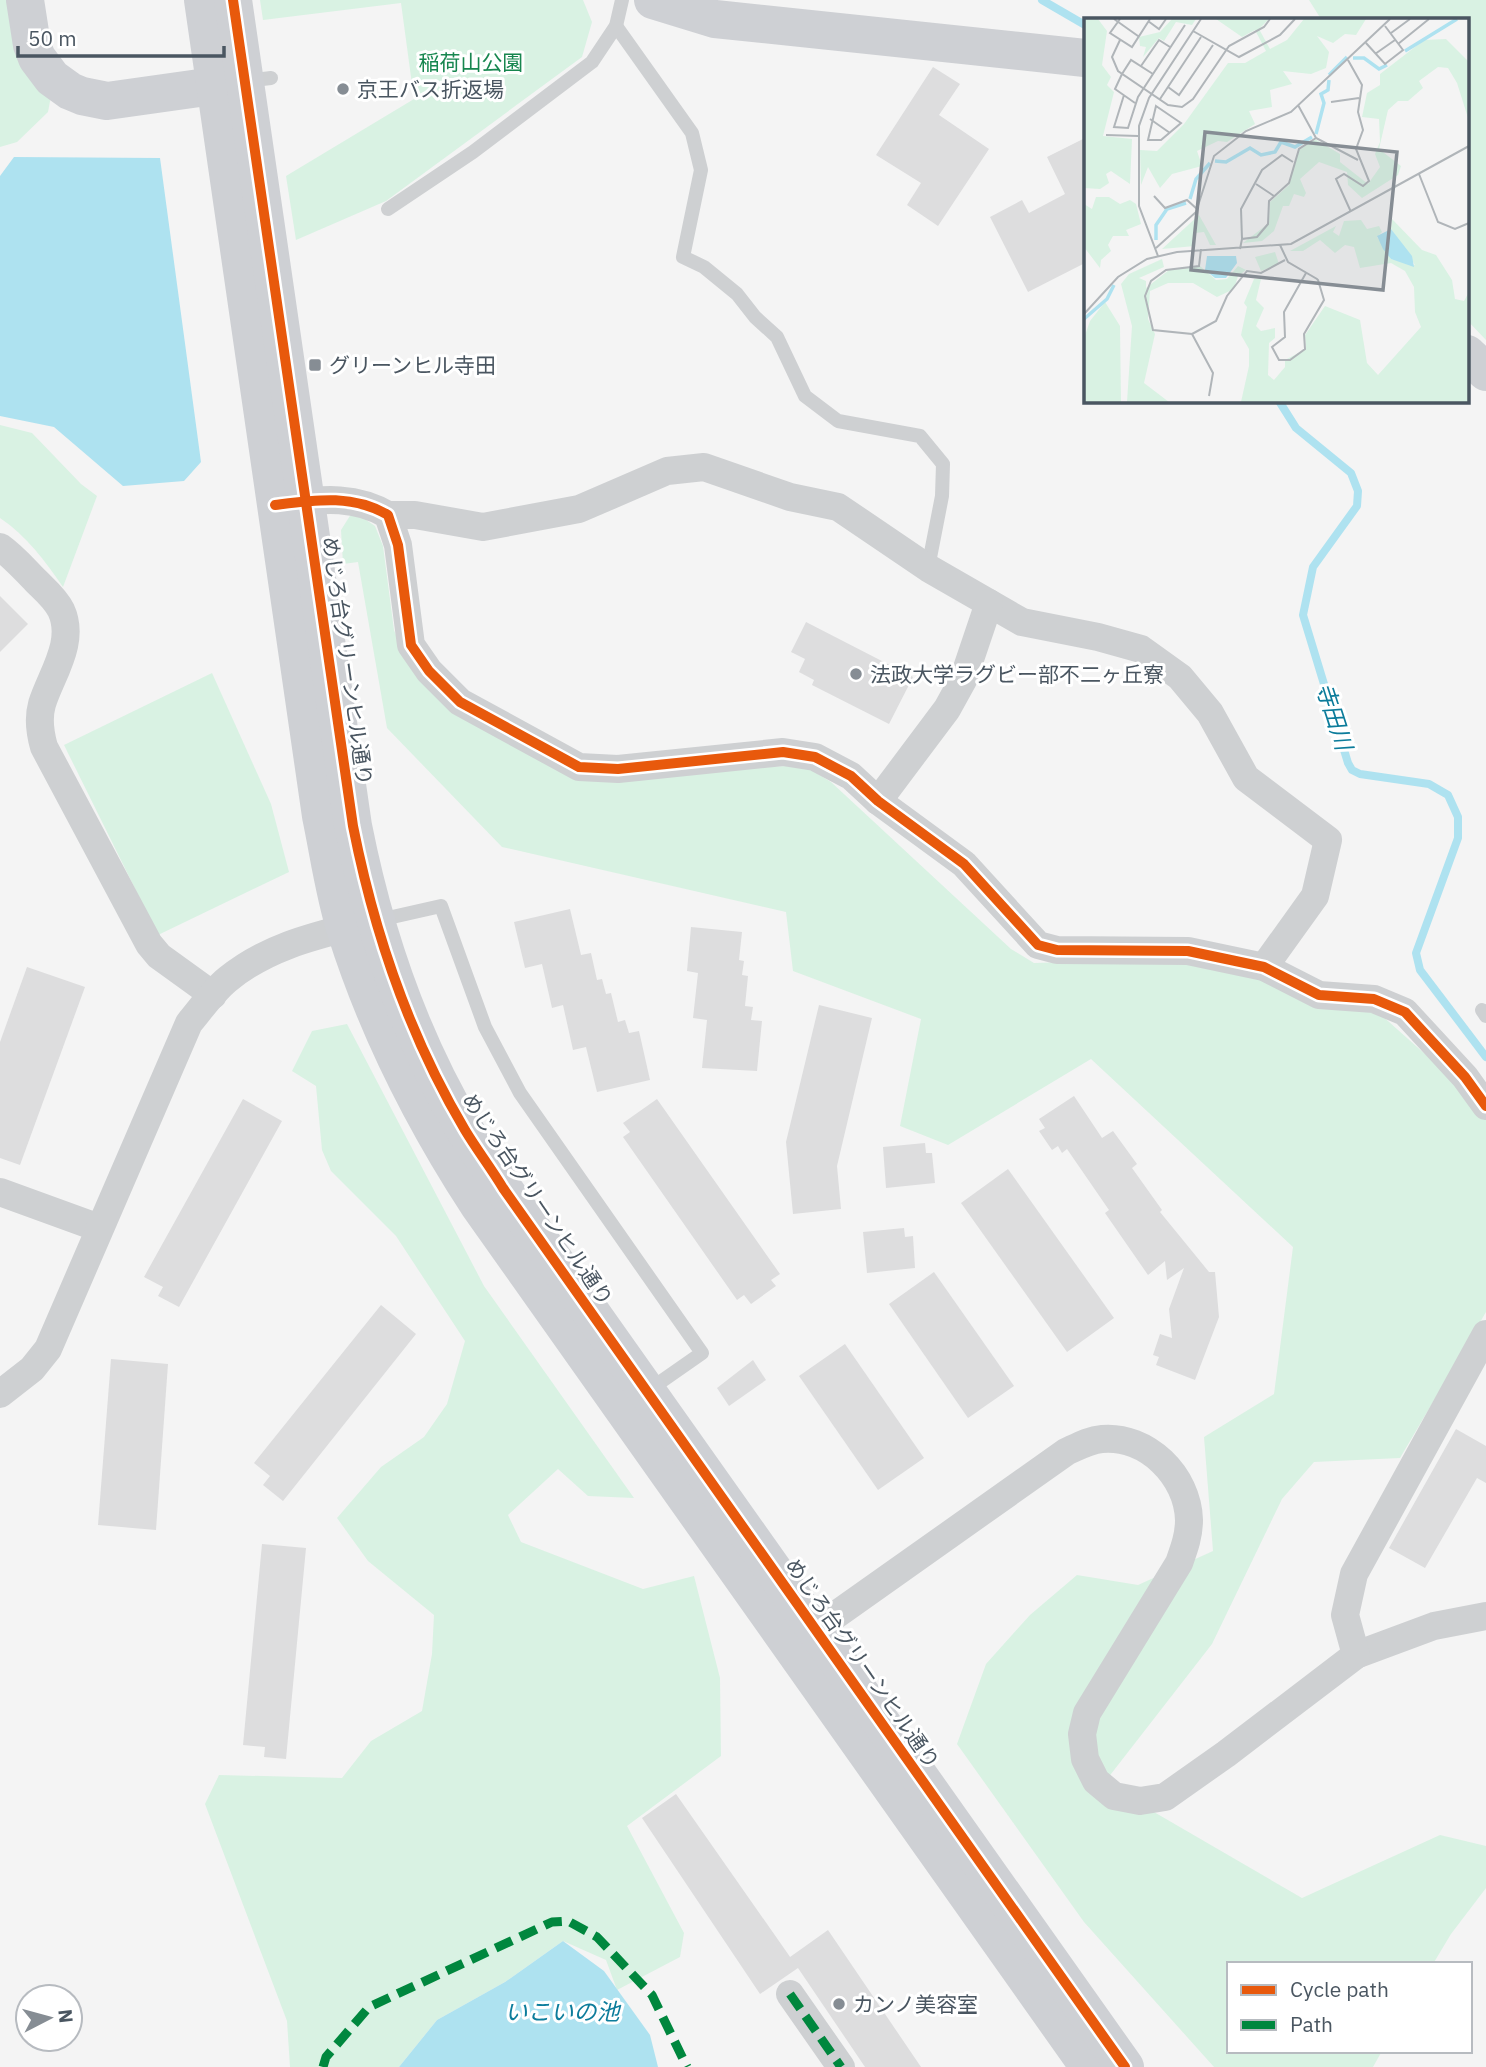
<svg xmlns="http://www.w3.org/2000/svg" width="1486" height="2067" font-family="'IBM Plex Sans','Noto Sans JP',sans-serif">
<rect width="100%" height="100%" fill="#f4f4f4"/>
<g fill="#d9f2e3">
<polygon points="0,0 13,0 51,96 48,112 17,142 0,147"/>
<polygon points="260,0 583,0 592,22 582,57 386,201 296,240 286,176 414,99 401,3 263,20"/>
<polygon points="1309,0 1486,0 1486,340 1467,320 1467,19 1321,19"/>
<path d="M0 425 32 433 81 484 97 496 63 587C45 561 27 536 0 518Z"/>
<polygon points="353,511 375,526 383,546 394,630 407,663 584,779 786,766 808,768 831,782 1011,949 1034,963 1173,959 1253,973 1379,1013 1463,1088 1486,1120 1486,1312 1400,1458 1314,1462 1282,1499 1212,1644 1104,1783 1302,1898 1440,1835 1486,1846 1486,1888 1451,1934 1433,1964 1229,1964 1229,2051 1382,2051 1373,2067 1214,2067 1084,1922 957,1744 986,1664 1030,1615 1077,1575 1138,1585 1213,1551 1204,1437 1274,1394 1293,1247 1091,1059 948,1145 900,1126 921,1019 793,971 786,912 502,847 387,728 358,562 343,564 341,530"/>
<polygon points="212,673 271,804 289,872 158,935 64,745"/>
<polygon points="347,1024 484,1286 634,1498 588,1496 558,1469 508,1515 521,1542 643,1589 694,1576 720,1678 721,1756 627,1826 684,1933 680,1957 617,1990 606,1960 563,1941 505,1982 437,2020 399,2067 290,2067 287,2021 205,1804 219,1775 342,1778 371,1741 422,1711 432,1654 434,1615 368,1561 337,1518 381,1467 424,1437 447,1404 465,1341 396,1236 331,1171 322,1150 316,1086 292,1071 312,1031"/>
</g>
<g fill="#aee2f0">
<polygon points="14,157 160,158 201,462 184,481 123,486 54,427 0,416 0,176"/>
<polygon points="563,1941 604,1971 650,2035 658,2067 399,2067 437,2020 505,1982"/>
</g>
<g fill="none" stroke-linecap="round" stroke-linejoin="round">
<g stroke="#aee2f0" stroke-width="8">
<polyline points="1042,0 1085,25"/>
<polyline points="1279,401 1296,428 1351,473 1358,491 1357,506 1313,567 1303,615 1348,763 1352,770 1360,774 1429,784 1448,795 1458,817 1458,838 1416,953 1420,970 1486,1057"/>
</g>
</g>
<g fill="#ddddde">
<polygon points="933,67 960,84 939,115 989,149 938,226 907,205 921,183 876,155"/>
<polygon points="1085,138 1085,263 1028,292 990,217 1022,200 1029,213 1065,194 1047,157"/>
<polygon points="0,596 28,624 0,652"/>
<polygon points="806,622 913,677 889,724 812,685 814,680 799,672 805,659 791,652"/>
<polygon points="570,909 581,955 591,953 597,980 602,979 606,994 611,993 618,1022 625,1020 629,1033 639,1031 650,1080 597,1092 586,1047 573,1050 563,1005 552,1008 542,964 525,968 514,922"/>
<polygon points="691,927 742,932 739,960 744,961 742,975 748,976 745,1006 753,1007 751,1020 762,1021 757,1071 702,1068 707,1020 693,1018 698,973 687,971"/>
<polygon points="27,967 85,987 20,1165 0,1158 0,1042"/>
<polygon points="819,1005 872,1018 837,1166 841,1209 793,1214 786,1142"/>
<polygon points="1074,1096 1102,1138 1113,1131 1137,1164 1132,1168 1162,1210 1160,1212 1209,1272 1215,1272 1219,1317 1195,1380 1156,1365 1159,1357 1153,1355 1160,1334 1172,1338 1169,1309 1184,1268 1167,1280 1165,1261 1148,1275 1105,1213 1109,1210 1067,1149 1062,1153 1058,1146 1052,1150 1039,1131 1045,1128 1039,1119"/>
<polygon points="243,1099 282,1121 179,1307 158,1296 163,1287 144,1277"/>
<polygon points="657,1099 780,1274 771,1280 776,1286 751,1304 744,1295 737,1300 623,1137 630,1132 623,1123"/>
<polygon points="925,1143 926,1153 932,1153 935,1183 886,1188 883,1147"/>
<polygon points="1008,1169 1114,1318 1067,1352 961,1203"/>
<polygon points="904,1228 905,1237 913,1236 915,1268 867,1273 863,1232"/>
<polygon points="934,1272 1014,1386 968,1418 889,1304"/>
<polygon points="381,1305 416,1334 283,1501 263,1485 270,1476 254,1463"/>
<polygon points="845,1344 924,1458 878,1490 799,1376"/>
<polygon points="111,1359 168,1364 156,1530 98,1525"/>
<polygon points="753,1360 766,1380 729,1406 717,1388"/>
<polygon points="1456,1429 1486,1446 1486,1483 1477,1478 1425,1568 1389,1548"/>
<polygon points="262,1544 306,1548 286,1759 264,1757 265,1747 243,1745"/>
<polygon points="676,1794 795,1964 790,1957 828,1930 921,2067 865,2067 798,1968 760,1994 642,1818"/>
</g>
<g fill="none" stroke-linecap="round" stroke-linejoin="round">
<g stroke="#ced0d2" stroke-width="14">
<polyline points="616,26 692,133 701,170 683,257 704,267 737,294 755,317 777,337 805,396 838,421 920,436 943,464 942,496 928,568"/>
<polyline points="246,81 271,78"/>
<polyline points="388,209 473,152 592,62 616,26 622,0"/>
<polyline points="379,920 441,906 485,1027 520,1093 702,1353 649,1390"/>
<polyline points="1482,1010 1486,1016"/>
</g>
<g stroke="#ced0d2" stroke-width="28">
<path d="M289 503C324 499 356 496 388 515L398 545 411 645 429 671 460 702 579 767 618 769 783 752 815 757 851 776 878 801 964 864 1038 945 1057 950 1188 951 1264 967 1319 995 1374 999 1405 1012 1465 1077 1486 1106"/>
<polyline points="388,515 415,515 483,527 579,509 667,471 704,467 790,497 838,507 928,568 1022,622 1098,637 1141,649 1180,677 1210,713 1246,778 1328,840 1315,896 1264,967"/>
<path d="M0 547C14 557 24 569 36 581 45 590 55 598 61 610 76 642 51 675 42 704 38 718 40 733 44 747L149 944 159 956 213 995"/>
<polyline points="878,801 947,709 963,680 989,603"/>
<polyline points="0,1192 99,1228"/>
<path d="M0 1394 32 1369 48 1349 189 1023C201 1009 213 991 228 979 267 947 314 936 361 924"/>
<path d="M800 1637 816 1629 1066 1452C1077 1447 1089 1440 1102 1439 1147 1435 1188 1476 1189 1520 1189 1536 1184 1549 1179 1563L1087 1713 1082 1734 1085 1759 1096 1781 1114 1796 1140 1801 1165 1797 1226 1754 1356 1655 1434 1626 1486 1616"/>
<polyline points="1356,1655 1345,1615 1354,1574 1486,1334"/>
<polyline points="790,1994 841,2067"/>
</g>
<g stroke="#ced0d4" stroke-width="38">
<polyline points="25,0 32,45 37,58 52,78 70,91 82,96 107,101 242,82"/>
<path d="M203 0 321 816C329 854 334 893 346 931 377 1029 422 1118 478 1204L1089 2067"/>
<path d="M233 0 353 826C374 932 409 1036 465 1130 477 1150 491 1168 503 1188L1125 2067"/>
<polyline points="653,0 715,19 1085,58"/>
<polyline points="1467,354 1486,372"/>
</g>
<g stroke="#00873e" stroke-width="9" stroke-dasharray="18 9" stroke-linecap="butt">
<polyline points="790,1994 841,2067"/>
<polyline points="323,2067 326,2057 369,2007 552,1922 568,1921 597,1937 652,1995 687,2067"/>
</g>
<defs>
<g id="cycleway">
<path d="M233 0 353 826C374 932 409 1036 465 1130 477 1150 491 1168 503 1188L1125 2067"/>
<path d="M275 505C315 500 352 494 388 515L398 545 411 645 429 671 460 702 579 767 618 769 783 752 815 757 851 776 878 801 964 864 1038 945 1057 950 1188 951 1264 967 1319 995 1374 999 1405 1012 1465 1077 1486 1106"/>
</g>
</defs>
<use href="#cycleway" stroke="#fff" stroke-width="15"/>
<use href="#cycleway" stroke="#e8590c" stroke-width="10"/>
</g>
<g fill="#868d94" stroke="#fff" stroke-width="2.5">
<circle cx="343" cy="89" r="7"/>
<rect x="308" y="358" width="14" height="14" rx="3.5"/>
<circle cx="856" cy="674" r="7"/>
<circle cx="839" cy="2004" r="7"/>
</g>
<g text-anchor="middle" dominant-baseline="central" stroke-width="6" stroke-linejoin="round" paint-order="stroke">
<g font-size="21" fill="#17864f" stroke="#fff">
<text x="471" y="62">稲荷山公園</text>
</g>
<g font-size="21" fill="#4a5661" stroke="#fff" text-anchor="start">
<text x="357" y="89">京王バス折返場</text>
<text x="329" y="365">グリーンヒル寺田</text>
<text x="870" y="674">法政大学ラグビー部不二ヶ丘寮</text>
<text x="853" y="2004">カンノ美容室</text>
</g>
<g font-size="21" fill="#4a5661" stroke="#fff">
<text transform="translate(348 661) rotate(82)">めじろ台グリーンヒル通り</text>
<text transform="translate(538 1199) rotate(56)">めじろ台グリーンヒル通り</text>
<text transform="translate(863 1663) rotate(55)">めじろ台グリーンヒル通り</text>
</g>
<g font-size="23" font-style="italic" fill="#0c7c9b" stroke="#fff">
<text transform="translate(1335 716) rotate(72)">寺田川</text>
<text x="562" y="2011">いこいの池</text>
</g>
</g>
<g transform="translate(1084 18)">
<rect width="385" height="385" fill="#f4f4f4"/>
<path d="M0 1H14L23 13 18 47 27 59 23 67 30 74 19 118 48 121 46 166 27 153 22 156 25 165 16 171 0 170ZM88 1H112L108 7 92 4 80 23 75 20 59 39 62 29 56 28 55 19 76 14ZM132 1H185L175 11 186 31 203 22 220 1H282L272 17 261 16 249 25 233 18 245 34 242 50 227 56 199 53 208 66 186 72 188 89 165 93 171 106 143 124 134 123 113 133 118 148 88 156 76 170 64 149 57 167 56 132 73 133 100 106 144 45H161L182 33 171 12 158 19ZM362 21 385 44V103L373 65 364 50 354 49 335 63 339 70 324 83H314L304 92 295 131 317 148 314 157 278 180 264 167 263 154 235 144 216 161 222 175 220 179 210 176 205 188H199L190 213 178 223 159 225 185 205 186 184 205 167 214 133 231 121 256 136V144L284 166 296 149 291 136 296 124 295 101 278 99 283 75 296 67V56L340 22ZM12 179H25L36 186 46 182 52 186 57 206 42 212 45 218H29L24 227 27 233 17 242 16 250 0 229V186L8 191ZM115 197 132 227H126L120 214 111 215V228L78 231ZM308 201 338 232 352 237 368 262 371 281 380 283 385 274V384H157L165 348V331L157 317 163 289 160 285 170 261H177L172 282 180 290 172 308 177 313 191 310V320L185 325 184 357 190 362 201 349V342L222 331 221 317 241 288 276 302 283 345 294 357 337 309 331 294 330 269 321 253 307 245 276 250 270 229 261 227 251 235 236 222 219 233H206L252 208 249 214 255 218 260 203 277 202 283 211 295 208 298 214 293 219 307 241 331 247 307 211ZM191 234 195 246 177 253 171 239ZM78 241 80 249 55 260 62 263V270L85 252 116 248 132 262 143 261 154 248 162 252 154 258 150 271 133 279 109 265H84L66 273 64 301 71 316 60 365 85 384H43L48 308 37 266 45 256ZM21 284 36 308 37 384H0V320L6 303Z" fill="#d9f2e3"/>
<path d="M307 211 328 238 330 249 307 241 299 231 293 218ZM123 238H152L153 245 142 260H131L121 252Z" fill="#aee2f0"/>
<path fill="none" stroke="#aee2f0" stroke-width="3.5" d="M321 33 373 1M269 40H280L295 51 303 47M245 57 263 39M232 116 240 85 237 76 244 72 245 62M131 143 142 144 166 130 177 137 191 134 197 124 211 129 228 119M106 181 112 161 126 145M72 222V207L83 191 102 185M0 301 23 281 30 267"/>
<path fill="none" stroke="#b0b5b9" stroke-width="2" d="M30 1 54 18M36 1 26 15 48 29 66 1M64 3 75 11 82 1M109 13 155 39 196 17 211 1M307 15 326 1M36 22 28 39 34 53 84 87 98 89 109 81 145 28 180 9 186 1M282 25 301 46 319 32 301 8M314 26 345 1M291 36 311 22M264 42 278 67 274 94 279 112 272 131 285 163 279 168 260 156 252 161 267 194M57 48 75 22 86 29M84 69 95 77 129 27M40 77 30 109 44 110 54 79 101 7M76 81 117 19M247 84 275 80M51 85 31 71 38 56 47 42 69 56M214 87 232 120 274 142M72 88 97 105 77 122H64ZM66 101 86 115M22 117 54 118M335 156 354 204 371 211 385 205M172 166 190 178M70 178 81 190 103 182 113 191M158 221 157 191 178 152 198 137 209 144M196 227 204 244 233 261 234 262 240 282 220 316 221 331 206 342H195L188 329 201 319 200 294 222 255M72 230 112 194 130 138 162 113 207 94 306 1M117 231 115 248 82 252 67 263 61 278 69 312 108 316 129 355 125 378M156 231 158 221 173 219 184 206 185 183 205 165 215 131 232 120M74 238 55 188V108L65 80 117 1M0 296 34 259 63 241 93 234 207 226 385 128M108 316 132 303 143 278 163 253 177 255 201 242"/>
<path fill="#868d94" fill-opacity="0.15" stroke="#868d94" stroke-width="3.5" d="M121 114 313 134 299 272 107 252Z"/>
<rect width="385" height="385" fill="none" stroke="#4a5661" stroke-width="3.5"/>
</g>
<rect x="1227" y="1962" width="245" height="91" fill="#ffffff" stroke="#b7bbc0" stroke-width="2"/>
<rect x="1241" y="1985" width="35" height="10" fill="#e8590c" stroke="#b7bbc0" stroke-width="2"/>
<text x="1290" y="1997" font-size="21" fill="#4a5661">Cycle path</text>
<rect x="1241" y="2020" width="35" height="10" fill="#00873e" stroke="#b7bbc0" stroke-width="2"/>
<text x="1290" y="2032" font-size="21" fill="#4a5661">Path</text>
<g transform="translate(49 2018) rotate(84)"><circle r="33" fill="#ffffff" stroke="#b7bbc0" stroke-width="2"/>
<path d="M0-5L12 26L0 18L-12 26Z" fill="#868d94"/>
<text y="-10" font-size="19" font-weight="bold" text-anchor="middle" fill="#4a5661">N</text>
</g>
<path d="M18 46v10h206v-10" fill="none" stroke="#4a5661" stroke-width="3.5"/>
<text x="28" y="46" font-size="21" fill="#4a5661" stroke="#ffffff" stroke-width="5" paint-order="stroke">50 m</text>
</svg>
